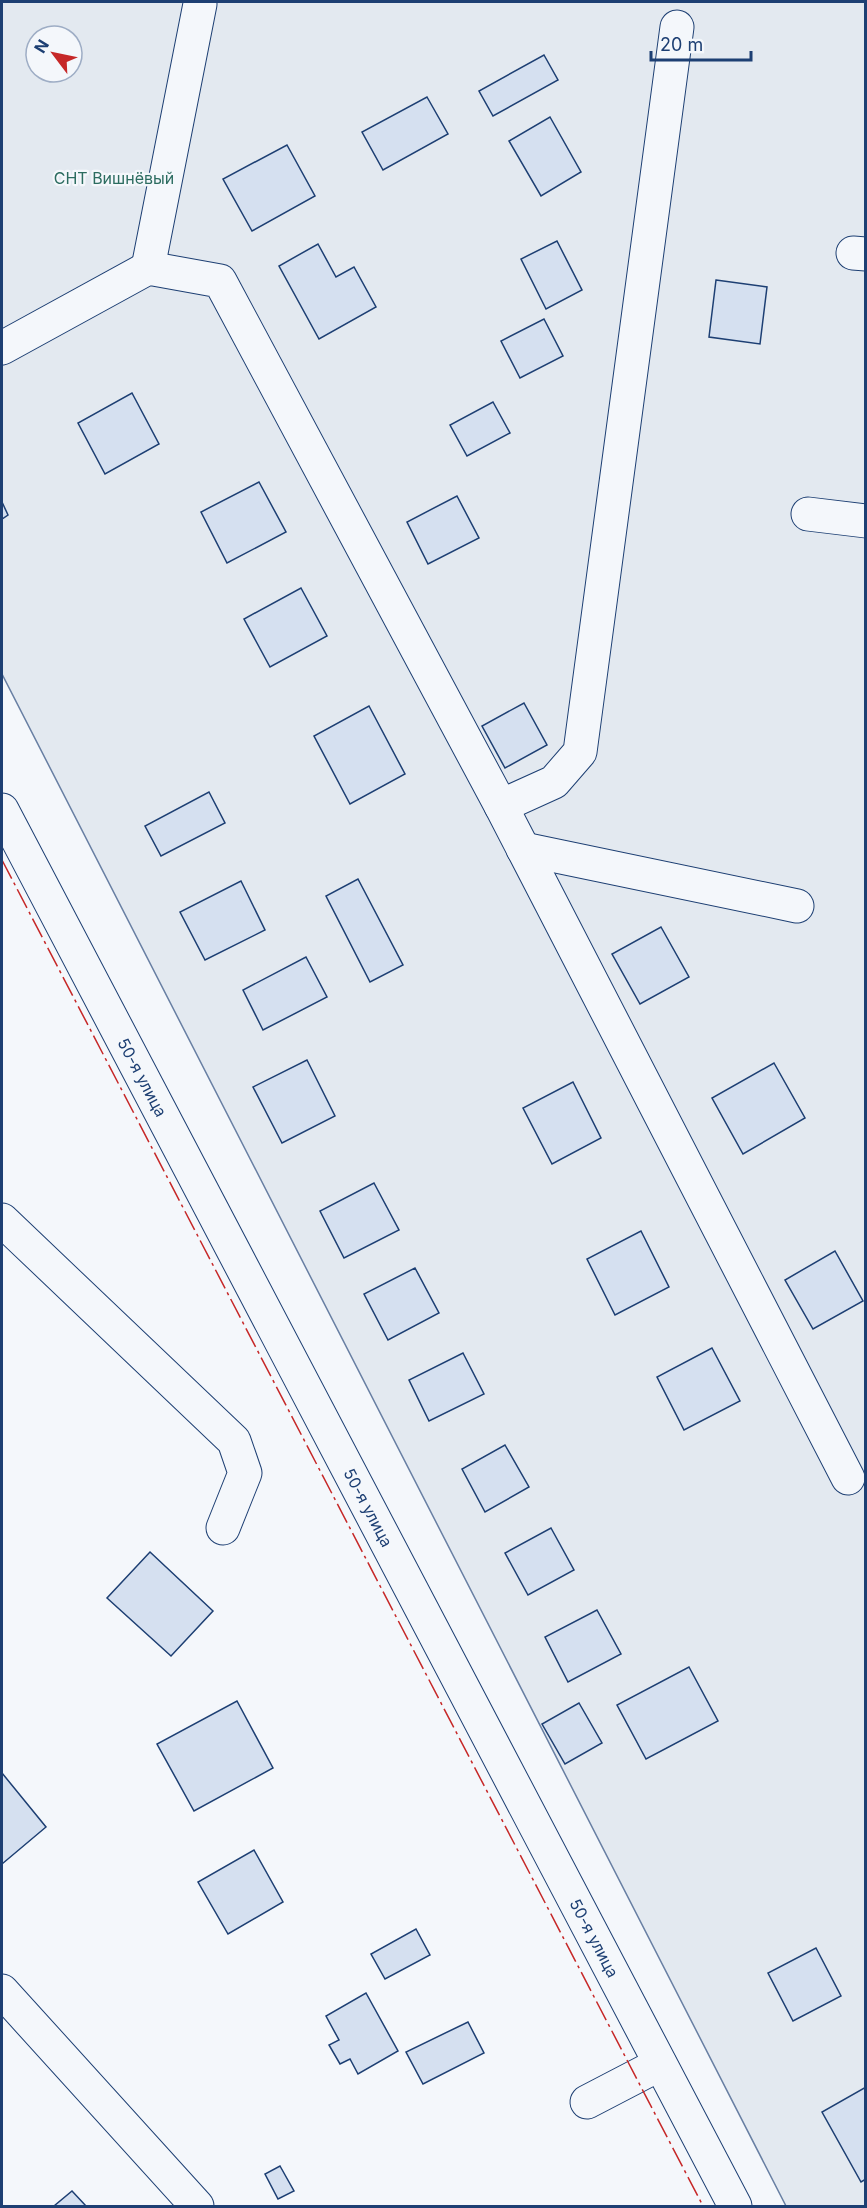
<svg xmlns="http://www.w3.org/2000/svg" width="867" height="2208" font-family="Inter,sans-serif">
<rect width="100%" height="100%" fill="#f4f7fb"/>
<path fill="#e3e9f0" stroke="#687fa3" stroke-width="1.5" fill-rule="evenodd" d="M2 2H865V2206H786L2 674ZM36 36H72V72H36Z"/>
<g fill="#d5e0f0" stroke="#1d3f73" stroke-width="1.5">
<polygon points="544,55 558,80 493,116 479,91"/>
<polygon points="427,97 448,134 383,170 362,132"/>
<polygon points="550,117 581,172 541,196 509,141"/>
<polygon points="287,145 315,196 252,231 223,179"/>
<polygon points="557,241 582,290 546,309 521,259"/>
<polygon points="318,244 336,277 354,267 376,307 319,339 279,266"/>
<polygon points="716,280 767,287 760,344 709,337"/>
<polygon points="544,319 563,356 520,378 501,341"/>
<polygon points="132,393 159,444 105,474 78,423"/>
<polygon points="493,402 510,433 467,456 450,425"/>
<polygon points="259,482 286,532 227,563 201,512"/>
<polygon points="457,496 479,538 428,564 407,522"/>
<polygon points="2,502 8,515 2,519"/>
<polygon points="301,588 327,636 270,667 244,619"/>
<polygon points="524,703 547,745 505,768 482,726"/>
<polygon points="369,706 405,774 350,804 314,736"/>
<polygon points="209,792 225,823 161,856 145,826"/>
<polygon points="358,879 403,965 370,982 326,896"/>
<polygon points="241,881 265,930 205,960 180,912"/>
<polygon points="661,927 689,977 640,1004 612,954"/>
<polygon points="306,957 327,997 263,1030 243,990"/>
<polygon points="307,1060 335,1116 282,1143 253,1087"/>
<polygon points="774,1063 805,1118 743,1154 712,1098"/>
<polygon points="573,1082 601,1138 552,1164 523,1108"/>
<polygon points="374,1183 399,1230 344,1258 320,1211"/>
<polygon points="641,1231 669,1287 615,1315 587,1259"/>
<polygon points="835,1251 863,1301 813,1329 785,1280"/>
<polygon points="415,1268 439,1313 388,1340 364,1294"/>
<polygon points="712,1348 740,1401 684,1430 657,1377"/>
<polygon points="463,1353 484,1394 429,1421 409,1380"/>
<polygon points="505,1445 529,1487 485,1512 462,1469"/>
<polygon points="551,1528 574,1570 528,1595 505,1553"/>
<polygon points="150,1552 213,1611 171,1656 107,1598"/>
<polygon points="597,1610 621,1654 568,1682 545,1637"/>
<polygon points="689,1667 718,1721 646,1759 617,1705"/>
<polygon points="237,1701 273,1768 194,1811 157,1744"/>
<polygon points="579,1703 602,1743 565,1764 542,1724"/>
<polygon points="2,1773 46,1827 2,1864"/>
<polygon points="254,1850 283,1902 228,1934 198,1882"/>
<polygon points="416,1929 430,1955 385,1979 371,1954"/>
<polygon points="816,1948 841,1996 793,2021 768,1973"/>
<polygon points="366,1993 398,2051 358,2074 350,2059 340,2064 329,2045 339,2040 326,2016"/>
<polygon points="468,2022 484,2053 423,2084 406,2052"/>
<polygon points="866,2087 866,2179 861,2182 822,2112"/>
<polygon points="280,2166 294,2191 278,2199 265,2174"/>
<polygon points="72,2191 86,2206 54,2206"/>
</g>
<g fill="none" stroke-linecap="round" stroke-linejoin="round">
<defs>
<g id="minor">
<polyline points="853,253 866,254"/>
<polyline points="148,268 200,4"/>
<polyline points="2,348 148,268 220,281 501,806 848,1478"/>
<polyline points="808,514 866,521"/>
<polyline points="501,806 554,782 580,752 677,27"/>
<path id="s1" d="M2 810 735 2206"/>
<polyline points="523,849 797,906"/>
<polyline points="2,1220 234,1441 245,1473 223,1528"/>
<polyline points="2,1991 197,2206"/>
<polyline points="587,2102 660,2064"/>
</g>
</defs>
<use href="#minor" stroke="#1d3f73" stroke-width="35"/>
<use href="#minor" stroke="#f4f7fb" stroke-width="33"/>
<polyline stroke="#c62828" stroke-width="1.5" stroke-dasharray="21 4.5 3 4.5" stroke-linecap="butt" points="2,860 703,2206"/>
</g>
<g text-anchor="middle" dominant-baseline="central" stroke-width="4.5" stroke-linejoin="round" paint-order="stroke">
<g font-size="16" fill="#2c6c60" stroke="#f4f7fb">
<text x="114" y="178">СНТ Вишнёвый</text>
</g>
<g font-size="16" fill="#1d3f73" stroke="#f4f7fb">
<text stroke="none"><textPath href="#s1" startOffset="302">50-я улица</textPath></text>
<text stroke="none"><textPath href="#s1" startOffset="788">50-я улица</textPath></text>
<text stroke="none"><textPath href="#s1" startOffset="1274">50-я улица</textPath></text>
</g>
</g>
<rect width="867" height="2208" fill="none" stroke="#1d3f73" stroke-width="6"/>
<g transform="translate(54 54) rotate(302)"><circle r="28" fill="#f4f7fb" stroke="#9eadc5" stroke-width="1.5"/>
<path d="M0-4.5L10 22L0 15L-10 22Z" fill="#c62828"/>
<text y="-9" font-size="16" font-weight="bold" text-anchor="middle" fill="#1d3f73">N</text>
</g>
<path d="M651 51v9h100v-9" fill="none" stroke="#1d3f73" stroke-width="3"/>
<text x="660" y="51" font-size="18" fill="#1d3f73" stroke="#f4f7fb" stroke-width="4.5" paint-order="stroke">20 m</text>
</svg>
